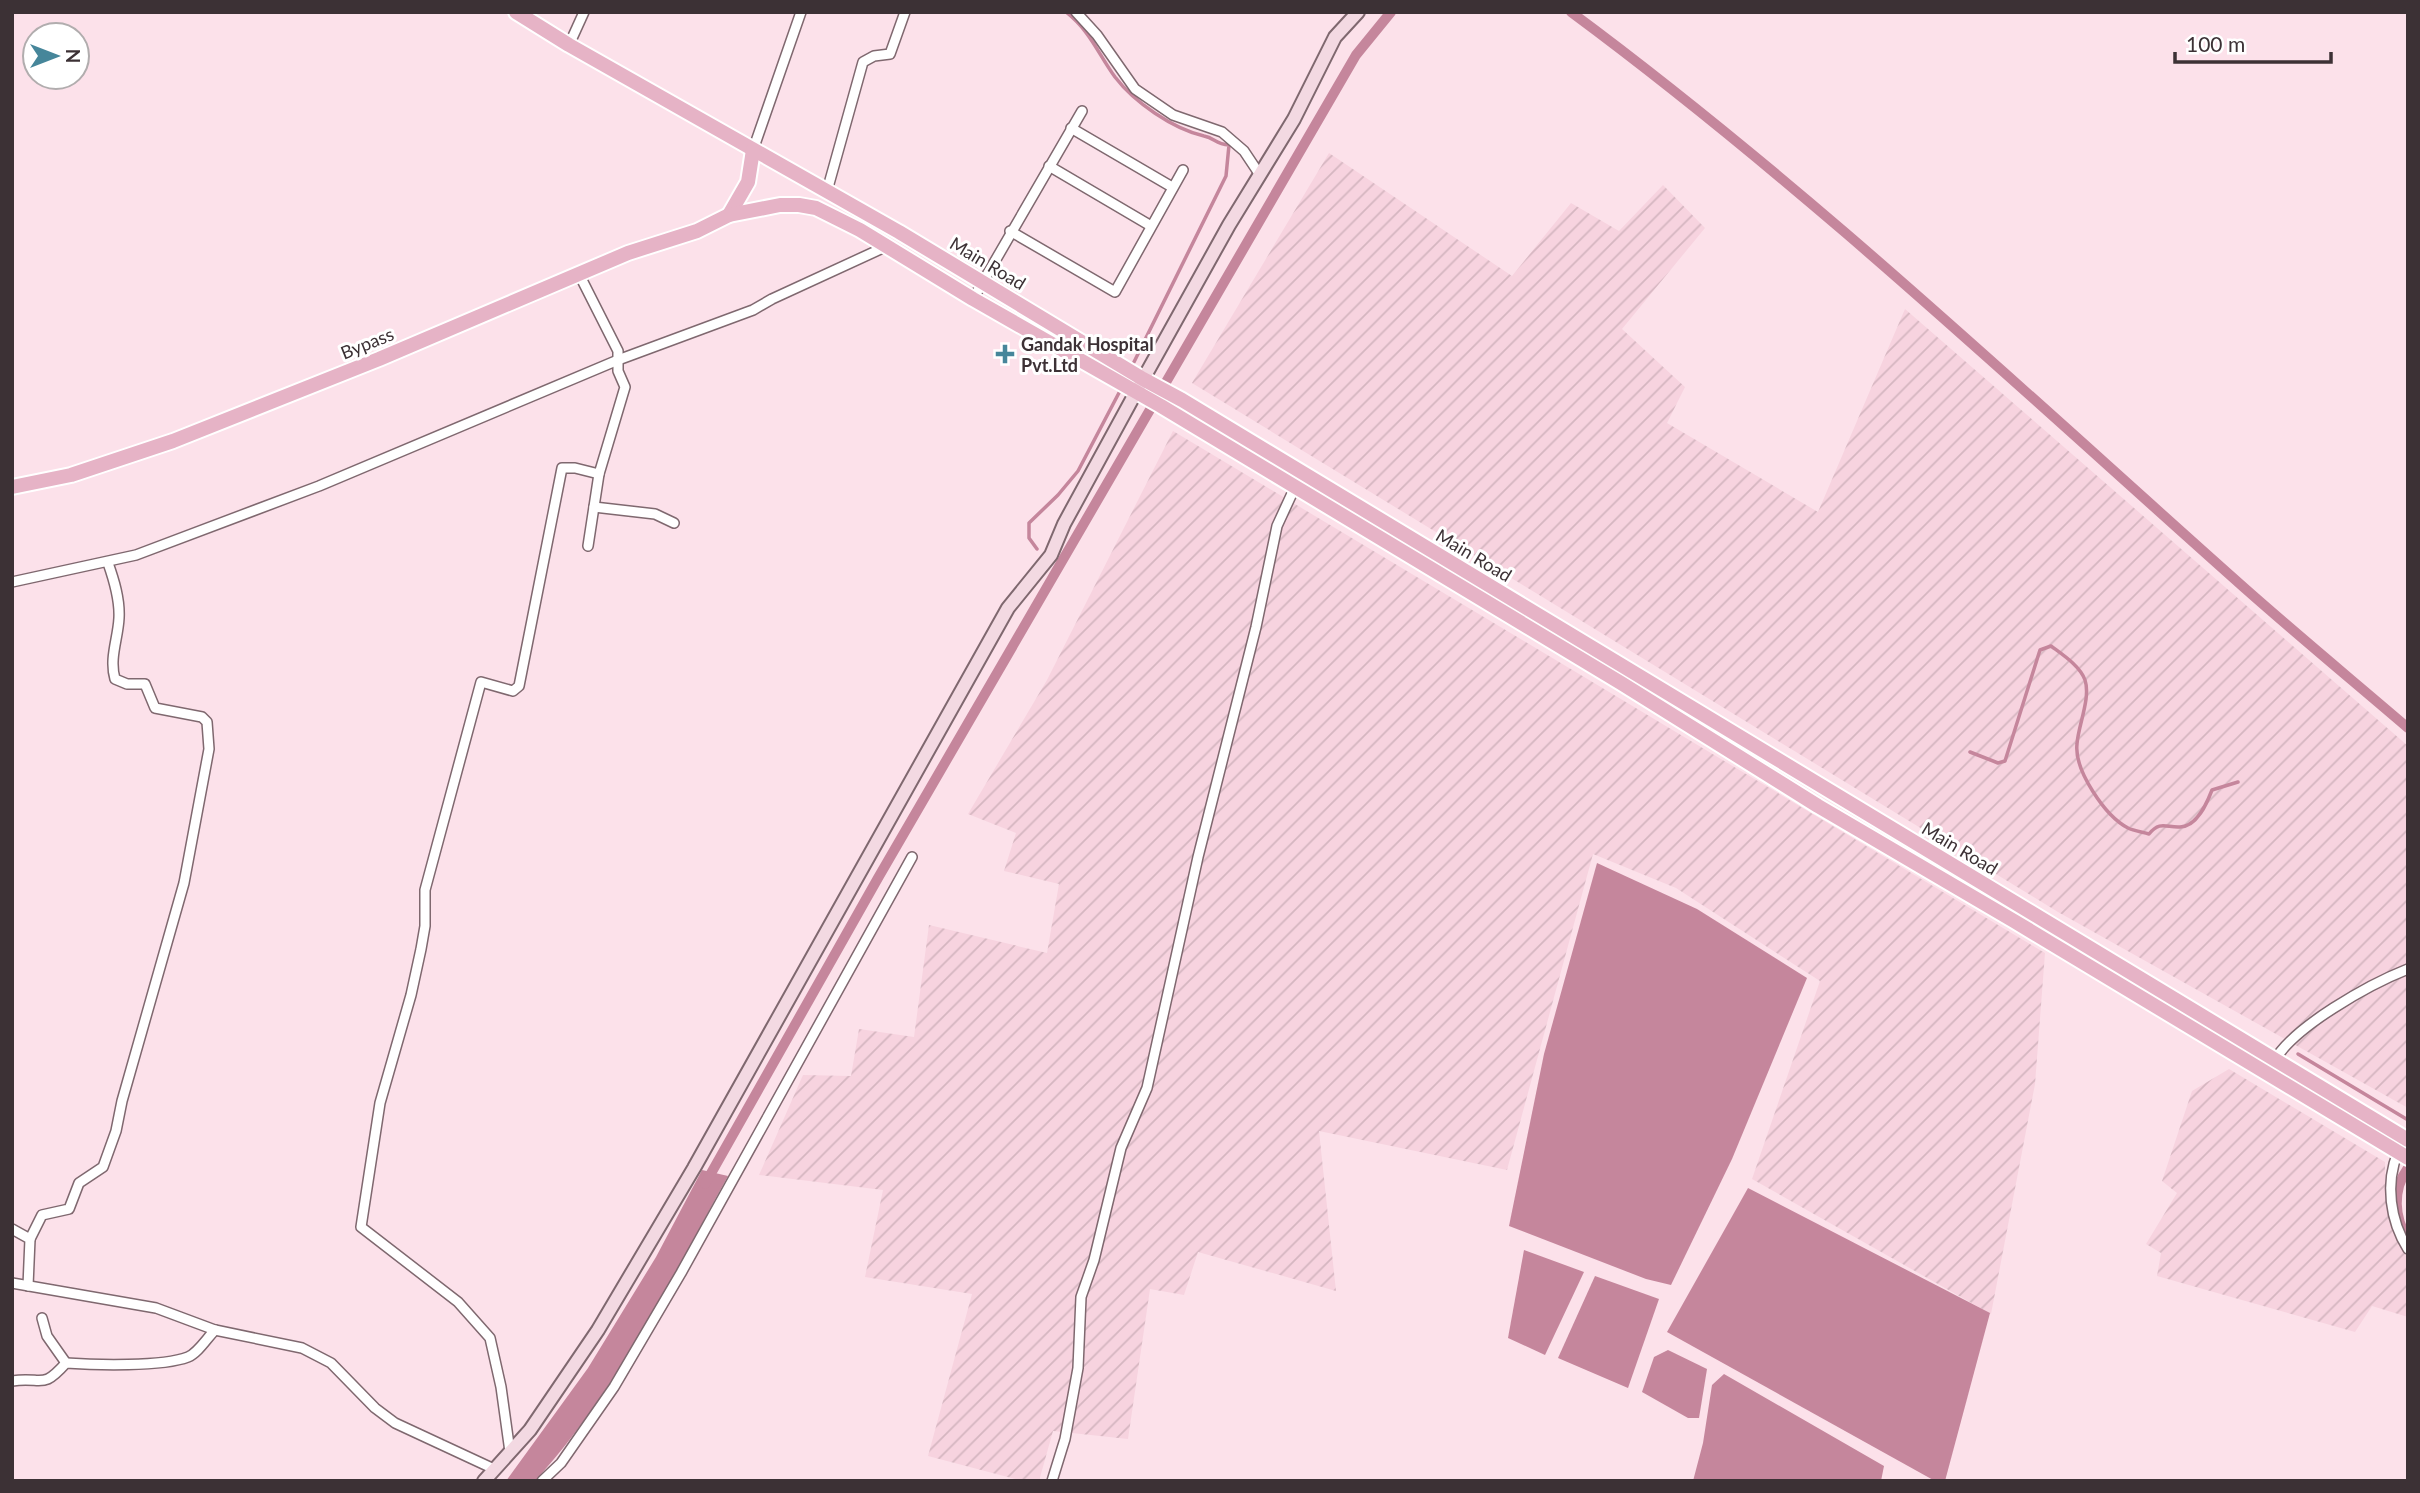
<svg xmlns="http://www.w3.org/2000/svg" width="2420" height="1493" font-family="Lato,sans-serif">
<defs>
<pattern id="industrial-furrows" width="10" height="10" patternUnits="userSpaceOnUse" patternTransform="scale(1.75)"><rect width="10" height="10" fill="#f7d3df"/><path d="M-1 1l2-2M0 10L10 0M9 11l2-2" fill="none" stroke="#d5b6c0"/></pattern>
</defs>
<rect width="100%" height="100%" fill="#fce1ea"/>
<g fill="url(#industrial-furrows)">
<polygon points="1329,153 1512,276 1571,203 1619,231 1663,185 1705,228 1622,329 1685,387 1667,423 1818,512 1905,309 2408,746 2408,1108 2058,912 1192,383"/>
<polygon points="1173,431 2045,953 2035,1084 1991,1314 1752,1179 1820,981 1676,888 1593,854 1507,1170 1319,1131 1336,1291 1198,1252 1184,1295 1150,1289 1128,1439 1053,1431 1039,1481 1023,1481 928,1456 972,1294 865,1277 883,1190 759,1175 803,1075 851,1076 859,1029 914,1037 929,925 1047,953 1059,884 1004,871 1016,833 968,814 1047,680"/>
<polygon points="2229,1069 2385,1162 2385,1193 2396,1239 2408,1259 2408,1317 2372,1306 2355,1332 2157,1276 2161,1253 2146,1244 2177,1193 2162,1181 2192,1091"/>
</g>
<g fill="#c5869c">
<polygon points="1597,863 1697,909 1807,978 1732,1159 1671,1285 1646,1279 1509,1226 1544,1054"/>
<path d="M702 1170 728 1176C670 1281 616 1392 535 1481H506L588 1368 656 1257Z"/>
<polygon points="1748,1188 1990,1313 1945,1481 1935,1481 1667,1332"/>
<polygon points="1524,1250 1584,1272 1545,1355 1508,1338"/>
<polygon points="1595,1276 1659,1299 1628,1388 1558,1358"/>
<polygon points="1668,1350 1707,1369 1699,1418 1688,1418 1642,1392 1654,1357"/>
<polygon points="1724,1374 1884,1466 1881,1481 1693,1481 1703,1443 1712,1385"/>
</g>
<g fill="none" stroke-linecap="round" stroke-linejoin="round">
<g stroke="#c5869c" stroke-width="3.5">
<path d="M1066 12C1091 32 1097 52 1115 77 1134 102 1173 129 1204 136 1215 138 1215 144 1229 145L1226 176 1134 362"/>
<polyline points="1037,549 1029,538 1029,523 1058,495 1078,471 1121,389"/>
<path d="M1970 752 1998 763 2005 761 2040 650 2051 646C2063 655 2080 666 2085 680 2091 698 2078 726 2077 744 2074 770 2105 816 2128 828 2134 831 2143 832 2149 834 2160 820 2167 828 2180 827 2197 827 2207 803 2212 790L2238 782"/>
<polyline points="2298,1054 2408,1120"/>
</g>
<g stroke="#c5869c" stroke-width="10">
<path d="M1571 12C1806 186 2022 390 2240 584 2295 633 2352 680 2408 728"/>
<path d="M2408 1168C2392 1190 2394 1218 2408 1239"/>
<polyline points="705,1184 878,878 1356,55 1391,12"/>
</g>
<defs>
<g id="street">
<polyline points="1076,12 1097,35 1135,89 1173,115 1222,132 1244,151 1260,175"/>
<polyline points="569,45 584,12"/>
<polyline points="1071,128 1172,187"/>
<polyline points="753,150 801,12"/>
<polyline points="1049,166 1151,226"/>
<polyline points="827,191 863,62 874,56 890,54 905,12"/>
<polyline points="1010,231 1115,292 1183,170"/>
<polyline points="973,299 1082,111"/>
<polyline points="594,507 655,514 674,523"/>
<polyline points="588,546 599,474"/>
<polyline points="12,582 136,555 319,486 618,360 753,310 772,299 885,247"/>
<path d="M2273 1063C2292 1027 2370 984 2408 969"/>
<path d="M2398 1152C2385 1183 2390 1221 2408 1249"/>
<polyline points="12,1229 30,1239 28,1286"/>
<path d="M30 1239 42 1215 69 1209 79 1183 103 1167 116 1131 122 1101 184 883 209 749 207 722 202 717 155 708 145 684H127L115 679C109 658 118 639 119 618 120 599 114 580 108 563"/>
<polyline points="12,1283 156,1308 215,1330 302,1348 331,1363 375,1408 395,1423 494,1469"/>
<polyline points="42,1318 47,1336 66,1363"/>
<path d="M12 1381C43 1376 41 1391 66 1363 95 1365 162 1367 188 1357 198 1353 207 1338 215 1330"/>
<polyline points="510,1452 501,1387 490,1338 458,1302 361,1227 380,1103 411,995 421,949 425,926 425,890 481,682 513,691 519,686 562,468 575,468 599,474 625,387 618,371 618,351 579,274"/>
<polyline points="542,1481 561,1463 614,1387 681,1273 912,857"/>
<polyline points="1052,1481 1065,1439 1078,1368 1081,1297 1094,1260 1121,1148 1147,1088 1198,857 1256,627 1277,526 1295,487"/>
</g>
<polyline id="secondary" points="484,1481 530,1430 598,1330 694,1168 1008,608 1051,555 1064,524 1136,392 1229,225 1294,119 1335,37 1358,12"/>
<g id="primary">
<polyline points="516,12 569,45 899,232 1143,379 1182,400 2408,1140"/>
<polyline points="729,215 748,182 753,150"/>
<polyline points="12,487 71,475 173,441 379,359 628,253 697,231 729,215 780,205 799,205 816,208 860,230 973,299 1161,406 1621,683 1818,806 2014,921 2408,1158"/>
</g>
</defs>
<use href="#street" stroke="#7f686f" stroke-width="12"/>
<use href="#secondary" stroke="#7f686f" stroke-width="16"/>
<use href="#primary" stroke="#fff" stroke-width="18"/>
<use href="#street" stroke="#fff" stroke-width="9"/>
<use href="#secondary" stroke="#f3d9e2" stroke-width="12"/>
<use href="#primary" stroke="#e6b3c6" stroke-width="14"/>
</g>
<path fill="#46869a" stroke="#fff" stroke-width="2.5" d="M1001.5 343.5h7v7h7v7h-7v7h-7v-7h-7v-7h7z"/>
<g text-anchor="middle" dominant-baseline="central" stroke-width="6" stroke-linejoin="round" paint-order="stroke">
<g font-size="18" fill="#3c3135" stroke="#fff">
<text transform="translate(988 263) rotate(31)">Main Road</text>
<text transform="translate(367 343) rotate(-22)">Bypass</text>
<text transform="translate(1474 555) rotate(31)">Main Road</text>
<text transform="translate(1960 848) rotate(31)">Main Road</text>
</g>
<g font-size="18" font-weight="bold" fill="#3c3135" stroke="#fff" text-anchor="start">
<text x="1021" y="344">Gandak Hospital<tspan x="1021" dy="21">Pvt.Ltd</tspan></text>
</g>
</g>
<rect width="2420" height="1493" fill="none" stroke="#3c3135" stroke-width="28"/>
<g transform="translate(56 56) rotate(90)"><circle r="33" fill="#ffffff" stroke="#b1adae" stroke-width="2"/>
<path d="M0-5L12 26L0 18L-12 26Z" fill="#46869a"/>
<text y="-10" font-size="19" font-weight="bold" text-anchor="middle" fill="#3c3135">N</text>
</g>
<path d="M2175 52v10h156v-10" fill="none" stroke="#3c3135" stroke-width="3.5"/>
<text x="2186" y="52" font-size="21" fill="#3c3135" stroke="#ffffff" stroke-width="5" paint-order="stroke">100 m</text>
</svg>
